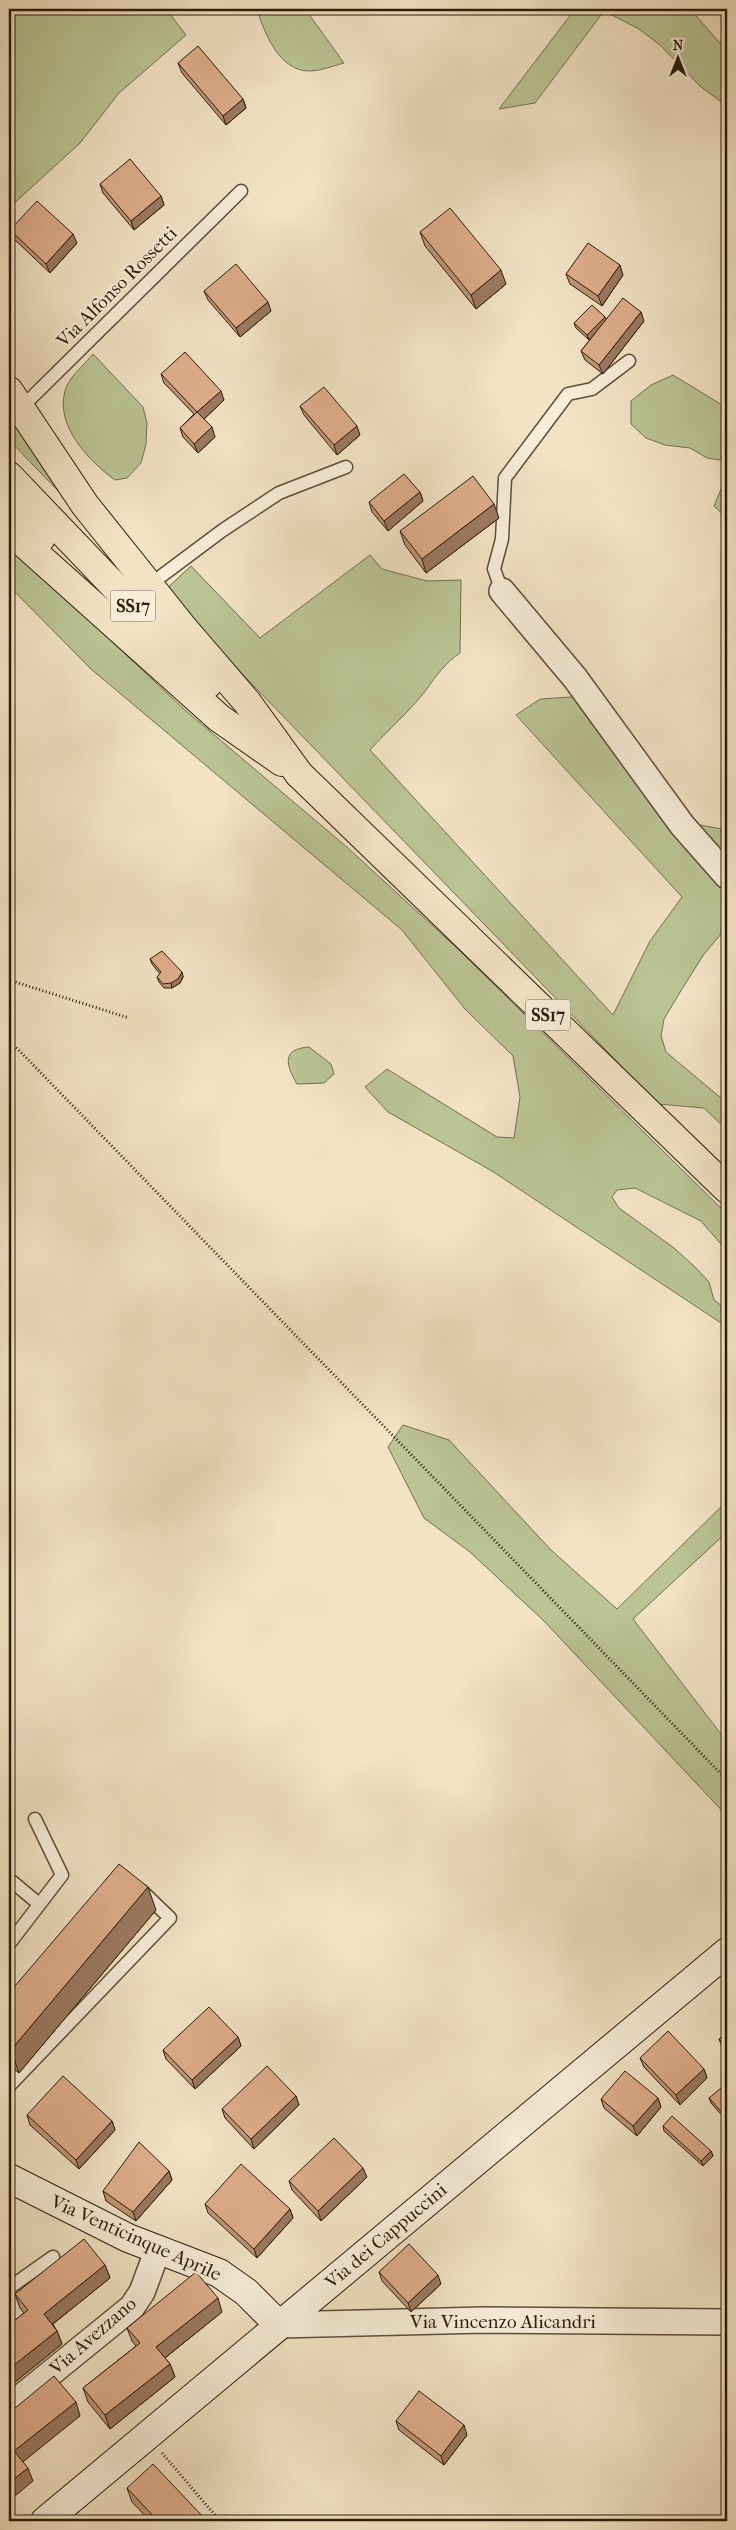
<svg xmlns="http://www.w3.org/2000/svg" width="736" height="2530" font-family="'IM FELL French Canon',serif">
<rect width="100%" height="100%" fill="#f2e3c5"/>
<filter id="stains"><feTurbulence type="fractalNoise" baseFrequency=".004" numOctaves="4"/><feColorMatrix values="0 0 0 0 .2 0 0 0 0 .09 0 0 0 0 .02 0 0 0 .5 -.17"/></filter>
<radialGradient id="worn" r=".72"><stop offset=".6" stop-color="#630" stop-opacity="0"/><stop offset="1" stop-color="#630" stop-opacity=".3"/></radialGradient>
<g fill="#bac495" stroke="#73704e">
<polygon points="9,9 166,9 186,35 119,93 80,143 9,208"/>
<path d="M257 9H305L344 63C333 66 320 71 309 71 279 71 264 32 257 9Z"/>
<polygon points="575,9 690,9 727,51 727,106 701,87 660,45 639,29 604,11 535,103 499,109"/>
<path d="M93 354 143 407 147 423 146 444 141 463 127 478 115 480C89 461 55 426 65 391 68 378 85 364 93 354Z"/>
<polygon points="673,375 727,408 727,461 707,458 690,448 665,445 646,438 631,424 631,401 651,385"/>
<polygon points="9,404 65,498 9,440"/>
<polygon points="727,482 727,518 714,506 721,489"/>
<polygon points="9,545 186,711 348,848 460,951 727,1214 727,1251 701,1221 635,1188 617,1190 612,1197 619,1208 674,1248 695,1267 709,1282 714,1300 727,1310 727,1327 492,1171 388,1112 365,1087 387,1069 497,1137 514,1138 520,1097 513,1056 465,1009 402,930 91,669 9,586"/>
<path d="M370 555 382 569 427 581 461 580 460 653C445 663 437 675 426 690 410 711 388 730 370 750L613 1015 650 941 682 897 516 715 540 699 571 697 589 701 727 884V927L704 954 682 989 664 1019 661 1036 666 1052 727 1103V1130L704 1108 658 1104 163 592 191 566 260 638Z"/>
<polygon points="695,824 727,830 727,862"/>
<path d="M309 1047 331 1064 334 1074 324 1083 297 1084C286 1065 281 1049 309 1047Z"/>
<polygon points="403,1425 449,1440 551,1550 617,1609 727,1501 727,1532 633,1619 727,1742 727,1816 544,1621 470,1552 424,1518 388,1447"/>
</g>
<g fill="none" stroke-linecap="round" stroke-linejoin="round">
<defs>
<g id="lane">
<polyline points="20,409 241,191"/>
<polyline points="148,586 223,530 279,493 346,467"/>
<polyline points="502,591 494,569 502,539 505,478 568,394 592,389 629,361"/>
<polyline points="9,1879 39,1904"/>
<polyline points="9,1944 62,1875 35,1819"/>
<polyline points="9,2086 170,1918 142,1891"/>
<polyline points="9,2288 53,2257"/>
</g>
<g id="street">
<polyline points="502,591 575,678 682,825 727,876"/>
<polyline points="279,2325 484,2320 727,2322"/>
<polyline points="9,2407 132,2307 142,2292 158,2249"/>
</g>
<g id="secondary">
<polyline points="9,2178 128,2238 219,2273 246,2292 279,2325"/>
<polyline points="45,2521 727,1952"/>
</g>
<polyline id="primary" points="299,774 727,1189"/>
<g id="highway">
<polyline points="9,391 85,505 185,630 247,702 299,774"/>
<polyline points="9,476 208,684"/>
<polyline points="9,507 41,538"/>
<polyline points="9,530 219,718 282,762"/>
</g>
</defs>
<use href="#lane" stroke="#5e4e37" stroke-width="15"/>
<use href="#street" stroke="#5e4e37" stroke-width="28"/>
<use href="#secondary" stroke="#2c1c08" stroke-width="30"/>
<use href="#primary" stroke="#2c1c08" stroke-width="30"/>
<use href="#highway" stroke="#2c1c08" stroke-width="30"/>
<g stroke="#2c1c08" stroke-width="3" stroke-dasharray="1 2.5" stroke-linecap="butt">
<polyline points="9,980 129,1018"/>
<polyline points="9,1040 727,1780"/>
<polyline points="162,2453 220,2521"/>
</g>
<use href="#lane" stroke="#f7edd9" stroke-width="12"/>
<use href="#street" stroke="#f7edd9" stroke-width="25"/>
<use href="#secondary" stroke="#f7edd9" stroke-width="28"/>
<use href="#primary" stroke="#f2e3c5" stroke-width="28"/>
<use href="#highway" stroke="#f2e3c5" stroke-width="28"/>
</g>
<g fill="#bf9578" stroke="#2c1c08">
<polygon points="178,63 243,99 246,108 226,125 182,73"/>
<polygon points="100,184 161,196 164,205 134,230 103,193"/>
<polygon points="10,230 77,243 50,273 14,239"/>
<polygon points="420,232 506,284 476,309 425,246"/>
<polygon points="566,274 623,275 602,306 570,284"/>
<polygon points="204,291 271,311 240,337 208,300"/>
<polygon points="606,320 644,321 603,374 585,360 581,351 592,337 589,340 576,328 574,323"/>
<polygon points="161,374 224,400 204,419 215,437 198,453 183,437 180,428 194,414 164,383"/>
<polygon points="300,406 360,435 337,455 304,415"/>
<polygon points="420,492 423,501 388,531 372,512 369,502"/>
<polygon points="499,518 426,573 405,545 400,531"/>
<polygon points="150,959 182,972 183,977 180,983 172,988 164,988 159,982 157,977 160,974 152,964"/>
<polygon points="156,1910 19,2073 9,2065 9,1993"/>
<polygon points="727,2032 727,2053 723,2049 719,2039"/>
<polygon points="238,2037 241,2046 195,2089 166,2059 163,2050"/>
<polygon points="640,2058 704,2069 707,2078 680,2105 644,2067"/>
<polygon points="296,2096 299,2105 254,2149 225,2118 222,2109"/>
<polygon points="727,2096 727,2121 711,2103 709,2098"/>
<polygon points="658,2098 661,2107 637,2136 604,2108 601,2099"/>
<polygon points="27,2115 112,2121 115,2130 79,2169 30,2125"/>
<polygon points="663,2126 711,2151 713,2156 703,2166 664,2131"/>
<polygon points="169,2171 172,2180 136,2221 106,2201 103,2191"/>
<polygon points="367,2177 321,2221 292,2190 289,2181"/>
<polygon points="205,2204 290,2209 293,2218 257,2258 208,2213"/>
<polygon points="105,2265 110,2278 53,2324 57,2331 62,2344 9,2387 9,2325 24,2313 20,2308 15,2294"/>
<polygon points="379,2272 441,2284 411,2312 382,2281"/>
<polygon points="222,2312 165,2358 170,2364 175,2377 110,2429 88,2402 83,2388 136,2346 132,2341 127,2328"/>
<polygon points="396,2421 467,2435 444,2465 399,2430"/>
<polygon points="127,2488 207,2521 150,2521 132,2502"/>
</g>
<g fill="#9b7961" stroke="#2c1c08">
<polygon points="243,99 246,108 226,125 223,116"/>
<polygon points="161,196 164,205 134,230 131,221"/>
<polygon points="73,234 77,243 50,273 46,264"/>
<polygon points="620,265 623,275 602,306 598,296"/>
<polygon points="501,270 506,284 476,309 471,295"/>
<polygon points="268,302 271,311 240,337 236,328"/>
<polygon points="641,312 644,321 603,374 599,365"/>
<polygon points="605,317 607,322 589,340 587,335"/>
<polygon points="221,391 224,400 201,422 197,412"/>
<polygon points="357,426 360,435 337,455 334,445"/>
<polygon points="212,427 215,437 198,453 194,444"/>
<polygon points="420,492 423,501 388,531 384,521"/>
<polygon points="494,504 499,518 426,573 422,559"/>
<polygon points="182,972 183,977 180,983 172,988 171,983"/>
<polygon points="148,1887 156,1910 19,2073 11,2050"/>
<polygon points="238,2037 241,2046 195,2089 192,2080"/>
<polygon points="704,2069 707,2078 680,2105 676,2095"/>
<polygon points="296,2096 299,2105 254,2149 251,2139"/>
<polygon points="658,2098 661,2107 637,2136 633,2126"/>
<polygon points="112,2121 115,2130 79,2169 76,2160"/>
<polygon points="711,2151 713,2156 703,2166 701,2161"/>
<polygon points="363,2168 367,2177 321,2221 318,2211"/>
<polygon points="169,2171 172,2180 136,2221 133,2212"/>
<polygon points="290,2209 293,2218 257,2258 254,2249"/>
<polygon points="105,2265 110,2278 49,2327 44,2314"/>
<polygon points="438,2275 441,2284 411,2312 408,2303"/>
<polygon points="218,2298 222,2312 161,2361 156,2347"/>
<polygon points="57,2331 62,2344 9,2387 9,2369"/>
<polygon points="170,2364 175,2377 110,2429 105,2415"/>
<polygon points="76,2402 80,2416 19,2465 14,2451"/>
<polygon points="464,2425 467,2435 444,2465 441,2456"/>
<polygon points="28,2468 33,2481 9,2501 9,2483"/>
</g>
<g fill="#dead8b" stroke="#2c1c08">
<polygon points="198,46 243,99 223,116 178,63"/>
<polygon points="130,159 161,196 131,221 100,184"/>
<polygon points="37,201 73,234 46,264 10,230"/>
<polygon points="450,208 501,270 471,295 420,232"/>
<polygon points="588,243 620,265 598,296 566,274"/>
<polygon points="236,264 268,302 236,328 204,291"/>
<polygon points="623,298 641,312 599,365 581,351"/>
<polygon points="592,305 605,317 587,335 574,323"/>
<polygon points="185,352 221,391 197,412 161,374"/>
<polygon points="324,387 357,426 334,445 300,406"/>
<polygon points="197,412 212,427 194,444 180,428"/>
<polygon points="404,474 420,492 384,521 369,502"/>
<polygon points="473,476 494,504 422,559 400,531"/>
<polygon points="162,951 182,972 178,979 171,983 163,984 157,977 161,972 150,959"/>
<polygon points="119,1864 148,1887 11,2050 9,2048 9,1993"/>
<polygon points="209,2007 238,2037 192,2080 163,2050"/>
<polygon points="668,2031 704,2069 676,2095 640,2058"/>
<polygon points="727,2032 727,2048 719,2039"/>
<polygon points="267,2066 296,2096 251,2139 222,2109"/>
<polygon points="625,2071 658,2098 633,2126 601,2099"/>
<polygon points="63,2076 112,2121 76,2160 27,2115"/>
<polygon points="721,2088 727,2096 727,2118 709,2098"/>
<polygon points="672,2116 711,2151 701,2161 663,2126"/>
<polygon points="334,2138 363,2168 318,2211 289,2181"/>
<polygon points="139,2142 169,2171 133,2212 103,2191"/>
<polygon points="241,2164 290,2209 254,2249 205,2204"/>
<polygon points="84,2239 105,2265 44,2314 57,2331 9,2369 9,2325 28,2310 15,2294"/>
<polygon points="409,2244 438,2275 408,2303 379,2272"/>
<polygon points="196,2272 218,2298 156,2347 170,2364 105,2415 83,2388 140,2343 127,2328"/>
<polygon points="54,2376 76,2402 14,2451 28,2468 9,2483 9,2413"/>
<polygon points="419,2391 464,2425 441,2456 396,2421"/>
<polygon points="153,2464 207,2521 158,2521 127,2488"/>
</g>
<g text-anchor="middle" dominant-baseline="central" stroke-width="4.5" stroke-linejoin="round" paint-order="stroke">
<g fill="#f7edd9" stroke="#695b47" stroke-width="1">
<rect x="110.5" y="590.5" width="45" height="31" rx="4"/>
<rect x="525.5" y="999.5" width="45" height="31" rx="4"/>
</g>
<g font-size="18" font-weight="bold" fill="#2c1c08">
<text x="133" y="606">SS17</text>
<text x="548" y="1015">SS17</text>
</g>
<g font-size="19" fill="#2c1c08" stroke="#f7edd9">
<text transform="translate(117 287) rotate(-45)">Via Alfonso Rossetti</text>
<text transform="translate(386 2236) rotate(-40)">Via dei Cappuccini</text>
<text transform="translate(136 2238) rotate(24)">Via Venticinque Aprile</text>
<text x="503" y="2322">Via Vincenzo Alicandri</text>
<text transform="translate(93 2336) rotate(-41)">Via Avezzano</text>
</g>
</g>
<rect width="736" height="2530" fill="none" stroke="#f2e3c5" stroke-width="30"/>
<rect x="10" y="10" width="716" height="2510" fill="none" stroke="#2c1c08" stroke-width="2.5"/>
<rect x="15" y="15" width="706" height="2500" fill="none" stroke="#2c1c08"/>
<g transform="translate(678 58)" stroke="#f7edd9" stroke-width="4" paint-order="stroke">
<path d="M0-4L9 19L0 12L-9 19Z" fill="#2c1c08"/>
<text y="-8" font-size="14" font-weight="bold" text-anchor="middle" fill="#2c1c08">N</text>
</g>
<rect width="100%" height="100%" filter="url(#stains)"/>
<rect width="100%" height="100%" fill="url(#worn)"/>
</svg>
